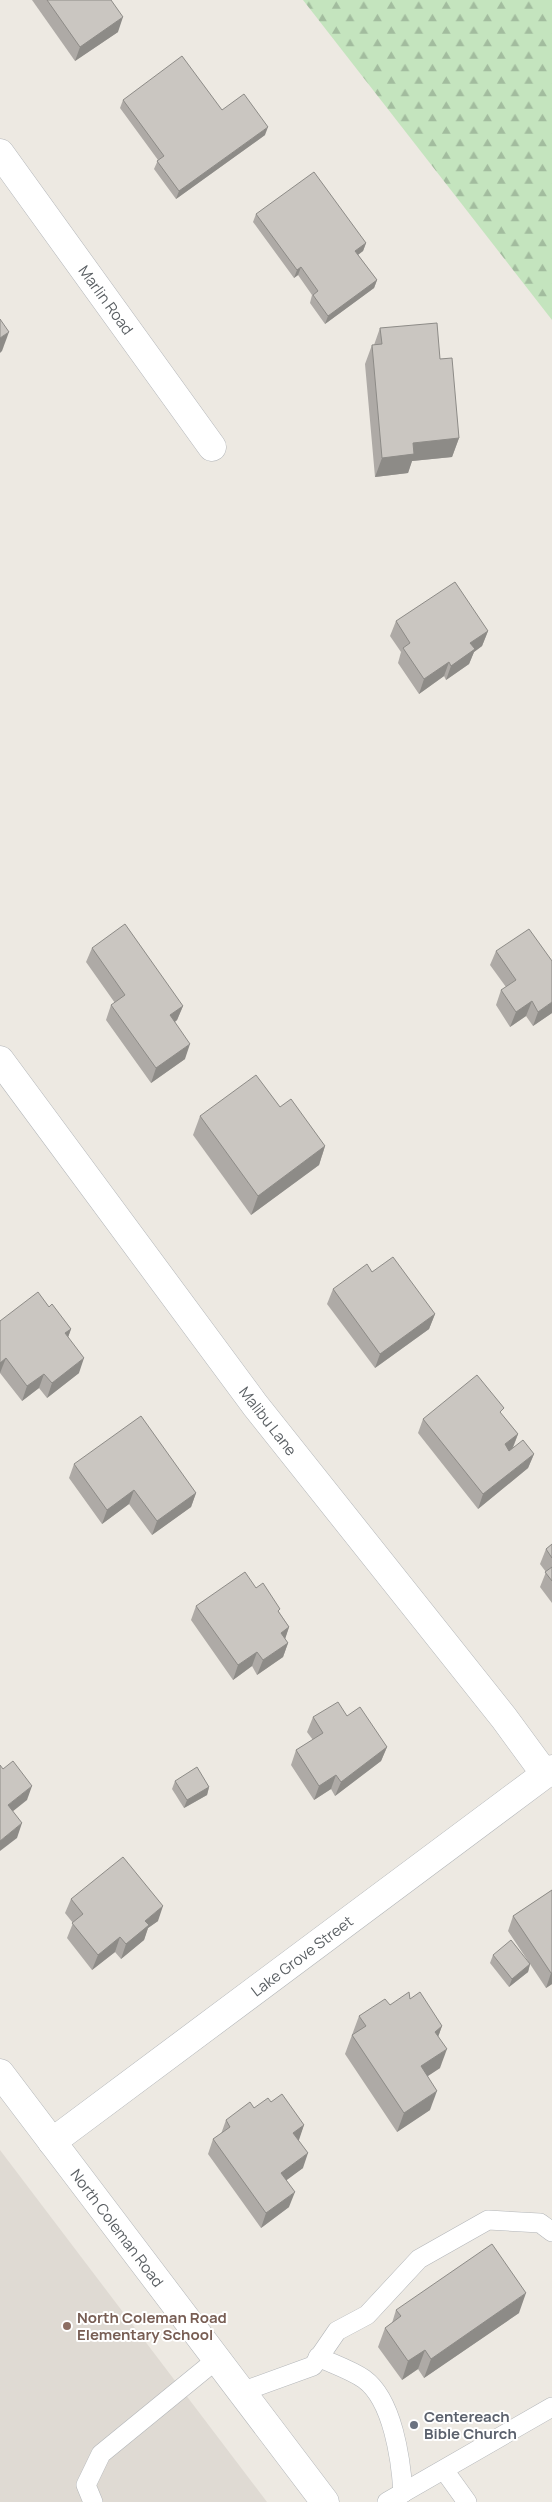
<svg xmlns="http://www.w3.org/2000/svg" width="552" height="2502" font-family="Manrope,sans-serif">
<defs>
<pattern id="forest-firs" width="22" height="20" patternUnits="userSpaceOnUse" patternTransform="scale(1.25)"><rect width="22" height="20" fill="#c4e4be"/><path d="M5 1l3.5 6h-7zM16 11l3.5 6h-7z" fill="#a2bc9e"/></pattern>
</defs>
<rect width="100%" height="100%" fill="#ede9e2"/>
<polygon fill="#dfdad3" points="0,2150 267,2502 0,2502"/>
<polygon fill="url(#forest-firs)" points="303,0 552,0 552,320"/>
<g fill="none" stroke-linecap="round" stroke-linejoin="round">
<defs>
<g id="lane">
<path d="M318 2357C333 2364 351 2370 364 2379 393 2400 401 2460 403 2493"/>
<polyline points="241,2392 313,2366 337,2331 367,2315 419,2259 488,2220 540,2223 552,2232"/>
<polyline points="444,2470 467,2502"/>
<polyline points="93,2502 86,2485 101,2454 216,2360"/>
<polyline points="387,2502 552,2407"/>
</g>
<g id="street">
<polyline points="0,153 212,447"/>
<polyline points="0,1060 255,1405 504,1718 545,1774"/>
<polyline points="0,2073 325,2502"/>
<polyline points="52,2142 552,1769"/>
</g>
</defs>
<use href="#lane" stroke="#b3b6b9" stroke-width="20"/>
<use href="#street" stroke="#b3b6b9" stroke-width="29"/>
<use href="#lane" stroke="#fff" stroke-width="19"/>
<use href="#street" stroke="#fff" stroke-width="28"/>
</g>
<g fill="#aeaaa6">
<polygon points="32,0 111,0 118,32 75,61"/>
<polygon points="123,100 222,110 265,135 176,199 154,169 158,160 120,108"/>
<polygon points="256,214 366,243 363,251 358,255 377,280 374,288 325,324 310,303 312,295 298,275 294,278 253,222"/>
<polygon points="380,328 440,359 459,438 452,457 412,461 408,473 375,477 365,364 372,345 374,345"/>
<polygon points="396,621 488,631 482,646 474,652 469,664 446,680 444,676 419,694 398,663 401,652 390,636"/>
<polygon points="92,948 183,1006 177,1020 175,1022 185,1059 151,1083 106,1020 111,1005 115,1003 86,962"/>
<polygon points="496,951 552,1013 533,1026 526,1016 510,1027 496,1005 501,990 506,987 490,965"/>
<polygon points="280,1107 325,1146 319,1165 251,1215 193,1135 200,1116"/>
<polygon points="372,1272 435,1314 429,1329 375,1368 327,1304 333,1289"/>
<polygon points="49,1307 71,1329 68,1337 79,1373 47,1398 39,1388 22,1401 0,1373 0,1321"/>
<polygon points="502,1415 518,1434 513,1448 534,1454 528,1468 478,1509 418,1433 423,1419"/>
<polygon points="74,1464 196,1493 191,1507 152,1535 129,1504 102,1524 69,1478"/>
<polygon points="552,1544 552,1603 540,1587 546,1572 540,1564 546,1549"/>
<polygon points="256,1588 279,1612 289,1627 285,1639 288,1643 283,1657 257,1675 252,1666 233,1680 191,1620 196,1606"/>
<polygon points="347,1716 387,1747 381,1761 335,1796 331,1789 314,1800 291,1765 296,1750 313,1740 307,1732 313,1717"/>
<polygon points="175,1781 209,1787 207,1795 184,1808 172,1789"/>
<polygon points="552,1890 552,1984 546,1988 530,1964 528,1972 509,1987 490,1963 493,1955 528,1961 508,1931 513,1916"/>
<polygon points="71,1899 158,1921 148,1928 144,1940 121,1959 115,1952 92,1970 67,1938 73,1923 65,1913"/>
<polygon points="410,1999 442,2026 438,2037 440,2068 428,2076 430,2110 397,2132 345,2054 359,2016 390,2005"/>
<polygon points="271,2102 304,2125 298,2140 303,2168 286,2180 289,2207 261,2228 208,2154 213,2139 221,2134 226,2120 254,2108"/>
<polygon points="396,2310 519,2313 424,2378 418,2369 402,2380 378,2347 385,2328 392,2323"/>
</g>
<g fill="#8d8b87">
<polygon points="123,17 118,32 75,61 80,47"/>
<polygon points="268,127 265,135 176,199 179,191"/>
<polygon points="366,243 363,251 352,259 355,251"/>
<polygon points="301,267 298,275 294,278 297,270"/>
<polygon points="377,280 374,288 325,324 328,316"/>
<polygon points="9,332 2,351 0,353 0,338"/>
<polygon points="459,438 452,457 412,461 408,473 375,477 382,458 413,443"/>
<polygon points="488,631 482,646 474,652 469,664 446,680 451,666 470,643"/>
<polygon points="449,662 444,676 419,694 424,679"/>
<polygon points="532,1001 526,1016 510,1027 516,1012"/>
<polygon points="552,1002 552,1013 533,1026 538,1012"/>
<polygon points="183,1006 177,1020 164,1030 170,1015"/>
<polygon points="190,1044 185,1059 151,1083 156,1068"/>
<polygon points="325,1146 319,1165 251,1215 258,1196"/>
<polygon points="435,1314 429,1329 375,1368 380,1354"/>
<polygon points="71,1329 66,1343 65,1333"/>
<polygon points="6,1358 0,1373 0,1363"/>
<polygon points="84,1358 79,1373 47,1398 52,1383"/>
<polygon points="44,1374 39,1388 22,1401 27,1386"/>
<polygon points="518,1434 512,1449 499,1459 505,1444"/>
<polygon points="534,1454 528,1468 478,1509 483,1494"/>
<polygon points="134,1490 129,1504 102,1524 107,1510"/>
<polygon points="196,1493 191,1507 152,1535 157,1521"/>
<polygon points="289,1627 284,1642 281,1633"/>
<polygon points="288,1643 283,1657 257,1675 263,1660"/>
<polygon points="257,1652 252,1666 233,1680 238,1665"/>
<polygon points="387,1747 381,1761 335,1796 341,1782"/>
<polygon points="336,1775 331,1789 314,1800 319,1786"/>
<polygon points="32,1786 27,1800 2,1820 8,1805"/>
<polygon points="209,1787 207,1795 184,1808 187,1800"/>
<polygon points="22,1823 17,1838 0,1851 0,1841"/>
<polygon points="163,1906 158,1921 148,1928 144,1940 121,1959 126,1944 145,1921"/>
<polygon points="120,1937 115,1952 92,1970 98,1955"/>
<polygon points="530,1964 528,1972 509,1987 512,1979"/>
<polygon points="551,1973 552,1973 552,1984 546,1988"/>
<polygon points="442,2026 435,2045 435,2032"/>
<polygon points="447,2049 440,2068 414,2085 421,2066"/>
<polygon points="437,2091 430,2110 397,2132 404,2113"/>
<polygon points="304,2125 299,2140 288,2148 293,2133"/>
<polygon points="308,2153 303,2168 276,2188 281,2173"/>
<polygon points="295,2192 289,2207 261,2228 266,2213"/>
<polygon points="526,2293 519,2313 424,2378 431,2359"/>
<polygon points="425,2350 418,2369 402,2380 408,2361"/>
</g>
<g fill="#cac6c1" stroke="#8d8b87">
<polygon points="47,0 111,0 123,17 80,47"/>
<polygon points="182,56 222,110 244,94 268,127 179,191 157,161 164,156 123,100"/>
<polygon points="314,172 366,243 355,251 377,280 328,316 313,295 318,291 301,267 297,270 256,214"/>
<polygon points="0,319 9,332 0,338"/>
<polygon points="437,323 440,359 452,358 459,438 413,443 414,454 382,458 372,345 382,344 380,328"/>
<polygon points="455,582 488,631 470,643 475,649 451,666 449,662 424,679 403,648 410,643 396,621"/>
<polygon points="125,924 183,1006 170,1015 190,1044 156,1068 111,1005 125,995 92,948"/>
<polygon points="529,929 552,961 552,1002 538,1012 532,1001 516,1012 501,990 516,980 496,951"/>
<polygon points="256,1075 280,1107 291,1099 325,1146 258,1196 200,1116"/>
<polygon points="393,1257 435,1314 380,1354 333,1289 367,1264 372,1272"/>
<polygon points="38,1292 49,1307 52,1304 71,1329 65,1333 84,1358 52,1383 44,1374 27,1386 6,1358 0,1363 0,1321"/>
<polygon points="477,1375 504,1408 500,1412 518,1434 505,1444 509,1451 523,1440 534,1454 483,1494 423,1419"/>
<polygon points="141,1416 196,1493 157,1521 134,1490 107,1510 74,1464"/>
<polygon points="552,1544 552,1558 546,1549"/>
<polygon points="552,1567 552,1581 545,1572"/>
<polygon points="245,1572 256,1588 263,1583 280,1609 278,1611 289,1627 281,1633 288,1643 263,1660 257,1652 238,1665 196,1606"/>
<polygon points="338,1702 347,1716 360,1707 387,1747 341,1782 336,1775 319,1786 296,1750 323,1733 313,1717"/>
<polygon points="13,1761 32,1786 8,1805 22,1823 0,1841 0,1765 3,1769"/>
<polygon points="197,1767 209,1787 187,1800 175,1781"/>
<polygon points="123,1857 163,1906 145,1921 149,1925 126,1944 120,1937 98,1955 72,1923 83,1914 71,1899"/>
<polygon points="552,1890 552,1973 551,1973 513,1916"/>
<polygon points="511,1940 530,1964 512,1979 493,1955"/>
<polygon points="409,1992 410,1999 420,1992 442,2026 435,2032 447,2049 421,2066 437,2091 404,2113 352,2035 366,2026 359,2016 385,1999 390,2005"/>
<polygon points="282,2094 304,2125 293,2133 308,2153 281,2173 295,2192 266,2213 213,2139 230,2127 226,2120 250,2102 254,2108 268,2098 271,2102"/>
<polygon points="492,2244 526,2293 431,2359 425,2350 408,2361 385,2328 401,2316 396,2310"/>
</g>
<circle fill="#8d6e63" stroke="#fff" stroke-width="2" cx="67" cy="2326" r="5"/>
<circle fill="#6b7280" stroke="#fff" stroke-width="2" cx="414" cy="2425" r="5"/>
<g text-anchor="middle" dominant-baseline="central" stroke-width="4" stroke-linejoin="round" paint-order="stroke">
<g font-size="15" fill="#5a5f63" stroke="#fff">
<text transform="translate(106 300) rotate(54)">Marlin Road</text>
<text transform="translate(268 1421) rotate(52)">Malibu Lane</text>
<text transform="translate(302 1956) rotate(-37)">Lake Grove Street</text>
<text transform="translate(117 2228) rotate(53)">North Coleman Road</text>
</g>
<g font-size="15" font-weight="bold" fill="#785e54" stroke="#fff" text-anchor="start">
<text x="77" y="2317">North Coleman Road<tspan x="77" dy="17">Elementary School</tspan></text>
</g>
<g font-size="15" font-weight="bold" fill="#5b616d" stroke="#fff" text-anchor="start">
<text x="424" y="2416">Centereach<tspan x="424" dy="17">Bible Church</tspan></text>
</g>
</g>
</svg>
